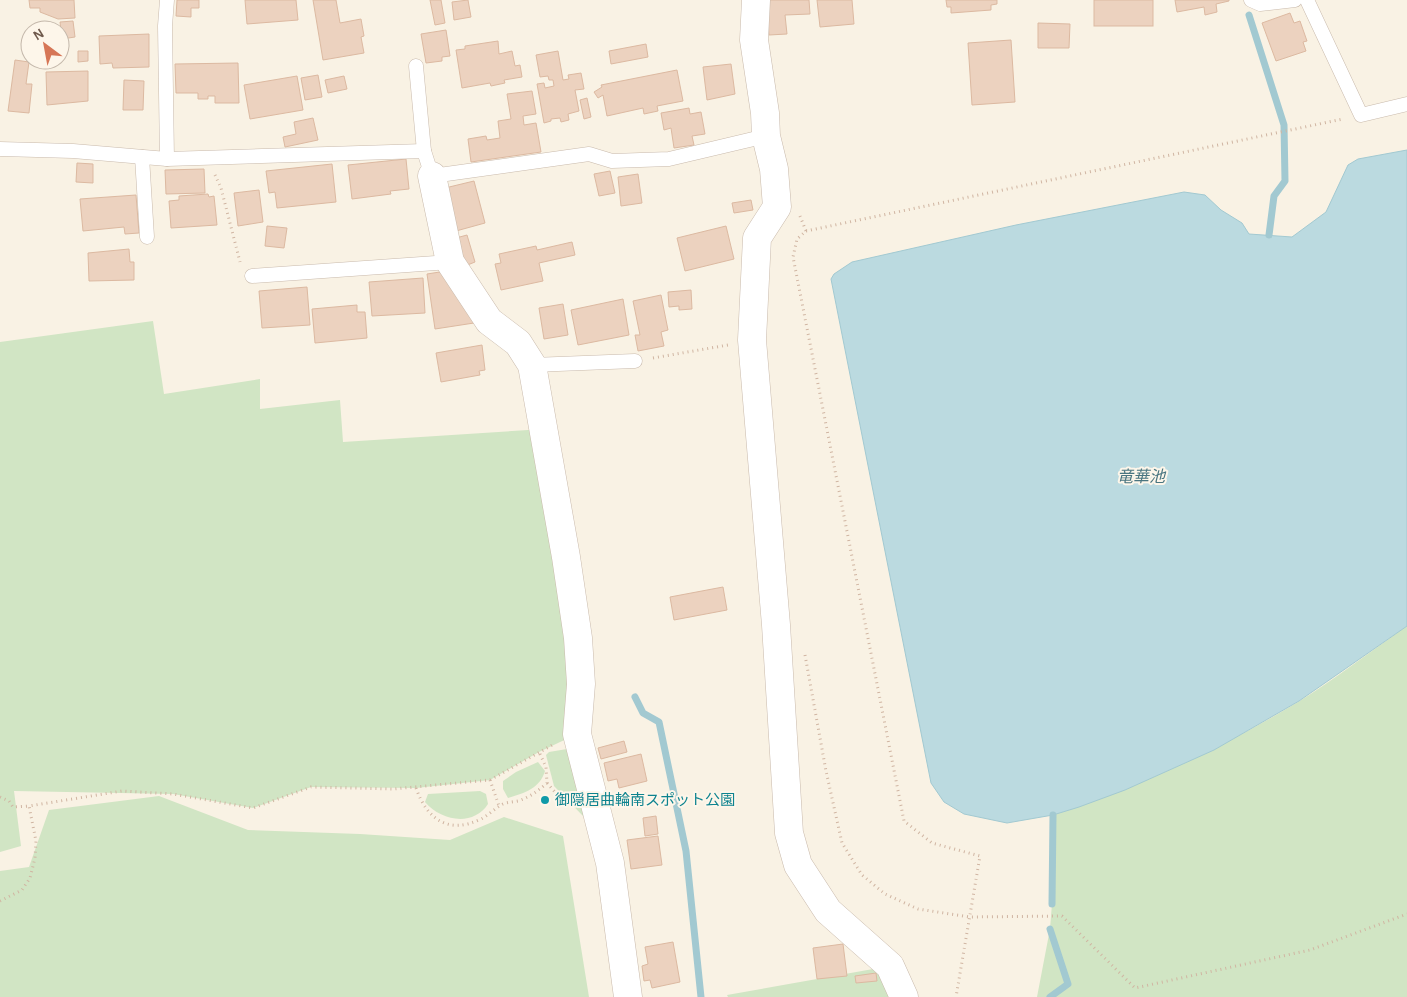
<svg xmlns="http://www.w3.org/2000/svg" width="1407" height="997" font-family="'Alegreya Sans','Noto Sans JP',sans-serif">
<rect width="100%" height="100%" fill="#f9f2e4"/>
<g fill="#d1e5c4">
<polygon points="153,321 164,394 260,379 260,409 340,400 343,442 544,429 577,734 539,752 490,780 416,788 311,787 253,808 173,794 14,791 21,846 0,852 0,342"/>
<path d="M1407 626V997H1037L1050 929 1053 891V815C1139 787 1220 749 1298 702 1335 679 1371 651 1407 626Z"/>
<polygon points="567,749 589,820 583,816 554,786 546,755 549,752"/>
<path d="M538 762 545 771C540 788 525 793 508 798L503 789V781L516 772Z"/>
<path d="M480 791 486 794 488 804C473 827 441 821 425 802L428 794Z"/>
<polygon points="159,796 248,830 360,834 450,840 504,817 563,836 589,997 0,997 0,871 29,867 49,810"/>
<polygon points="890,966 904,997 728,997 727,995"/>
</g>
<polygon fill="#bbdae0" stroke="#a2c9d1" points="1407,150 1407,626 1299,701 1214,750 1125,790 1079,807 1053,815 1007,823 964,814 944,802 931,783 831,279 834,274 852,262 1016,225 1184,192 1205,195 1221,210 1242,223 1249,234 1292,237 1326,212 1348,165 1358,159"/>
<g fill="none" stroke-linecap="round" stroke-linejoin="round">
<g stroke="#a2c9d1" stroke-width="7">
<polyline points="1249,15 1284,125 1285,181 1274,196 1269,235"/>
<polyline points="635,697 643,713 659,722 686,851 701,997"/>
<polyline points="1052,904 1053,815"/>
<polyline points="1050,997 1068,984 1050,929"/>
</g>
</g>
<g fill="#ecd2bf" stroke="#dcb9a1">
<polygon points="29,0 74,0 75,18 58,19 40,12 40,8 30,8"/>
<polygon points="177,0 199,0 199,8 191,8 191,17 176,16"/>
<polygon points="245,0 296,0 298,20 247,24"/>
<polygon points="313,0 336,0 340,23 361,19 364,36 361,37 364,53 323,60"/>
<polygon points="430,0 441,0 445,23 435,25"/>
<polygon points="468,0 471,17 454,20 452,2"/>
<polygon points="767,0 809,0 810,14 785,15 787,34 769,35"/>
<polygon points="817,0 852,0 854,24 820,27"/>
<polygon points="946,0 997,0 997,4 991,5 991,10 951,13 951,7 947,7"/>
<rect x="1094" y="0" width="59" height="26"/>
<polygon points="1175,0 1229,0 1229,1 1216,4 1217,12 1205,15 1204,7 1177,12"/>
<polygon points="1290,13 1294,23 1300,21 1307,41 1303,42 1306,51 1276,61 1262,23"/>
<polygon points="73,21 75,37 62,39 60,22"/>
<polygon points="1038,23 1070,24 1069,48 1038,48"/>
<polygon points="446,30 450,56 442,57 442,61 426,63 421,34"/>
<polygon points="149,34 149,67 113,68 112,63 100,64 99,36"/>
<polygon points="1011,40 1015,102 972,105 968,43"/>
<polygon points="498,41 499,54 512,51 515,66 520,65 522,77 504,80 505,83 491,86 490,83 462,88 456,50 465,49 465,46"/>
<polygon points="646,44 648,57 611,64 609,51"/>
<polygon points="78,51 88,51 88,61 78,62"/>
<polygon points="558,51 563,80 569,79 568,75 581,73 584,89 575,90 579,111 568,114 569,120 561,122 560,118 551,119 551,121 544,123 537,84 544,83 545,88 554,86 553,80 549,80 548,76 540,77 536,55"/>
<polygon points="15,60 29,62 26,84 32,84 29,113 8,111"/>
<polygon points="238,63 239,103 215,103 215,96 208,96 208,99 198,99 198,93 176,93 175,64"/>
<polygon points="731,64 735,94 707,100 703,67"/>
<polygon points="677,70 683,101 657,106 658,111 644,114 643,108 607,116 603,95 598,98 594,92 602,87 601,85"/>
<polygon points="88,71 88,101 47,105 46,72"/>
<polygon points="318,75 322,97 305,100 301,78"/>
<polygon points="297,76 303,110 250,119 244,85"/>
<polygon points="344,76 347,89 328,93 325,80"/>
<polygon points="124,80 144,81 143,110 123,110"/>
<polygon points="532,91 536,114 523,116 524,125 536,123 541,152 471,162 468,139 486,136 487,140 500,138 498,121 511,119 507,94"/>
<polygon points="587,98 591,117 584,119 580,100"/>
<polygon points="689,108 690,114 701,112 705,134 692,136 694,145 674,148 671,128 664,130 661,113"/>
<polygon points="313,118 318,140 285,147 283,137 296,134 294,122"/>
<polygon points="406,159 409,189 390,191 391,194 352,199 348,165"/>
<polygon points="77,163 93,164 93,183 76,182"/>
<polygon points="332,164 336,202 277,208 275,192 269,193 266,171"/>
<polygon points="204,169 205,193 166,194 165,170"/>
<polygon points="610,171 615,193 599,196 594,174"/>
<polygon points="638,174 642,203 621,206 618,177"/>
<polygon points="474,181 485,223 456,231 445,188"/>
<polygon points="259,190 263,222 238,226 234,193"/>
<polygon points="208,194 209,197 214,196 217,225 171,228 169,201 179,200 179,196"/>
<polygon points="136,195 139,233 125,234 124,227 83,231 80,199"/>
<polygon points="751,200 753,210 734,213 732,203"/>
<polygon points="267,226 287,228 284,248 265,246"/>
<polygon points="726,226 734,259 685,271 677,238"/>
<polygon points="467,235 475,262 465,266 456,238"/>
<polygon points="572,242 575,255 539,263 543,281 501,290 495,264 501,263 499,254 536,246 537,250"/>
<polygon points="129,249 130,262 134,262 134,280 89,281 88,253"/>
<polygon points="446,271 474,323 435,329 427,274"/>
<polygon points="423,278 425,313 372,316 369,282"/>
<polygon points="307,287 310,325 262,328 259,291"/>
<polygon points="691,290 692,309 679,310 679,306 669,307 668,292"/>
<polygon points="661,295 668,330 661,332 664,346 638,351 635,335 640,335 633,301"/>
<polygon points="623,299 629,335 578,345 571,310"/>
<polygon points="563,304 568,335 544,339 539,308"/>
<polygon points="357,305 357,312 365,312 367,338 315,343 312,309"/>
<polygon points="482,345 485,370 479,371 480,375 441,382 436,353"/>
<polygon points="723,587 727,610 674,620 670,597"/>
<polygon points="624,741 627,752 601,759 598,748"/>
<polygon points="641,754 647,781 619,788 617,779 608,781 604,763"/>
<polygon points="656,816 658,834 645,836 643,818"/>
<polygon points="658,836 662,865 631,869 627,840"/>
<polygon points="673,942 680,982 652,988 650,980 644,981 642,966 648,964 645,947"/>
<polygon points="843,944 847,976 817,979 813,948"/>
<polygon points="876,973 877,981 856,983 855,976"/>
</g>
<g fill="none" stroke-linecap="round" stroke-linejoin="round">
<defs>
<g id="lane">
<polyline points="1251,0 1260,4 1295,0"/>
<polyline points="1307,0 1361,115 1407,104"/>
<polyline points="416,66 424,151"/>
<polyline points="0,149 73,151 167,159 424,151 432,176 589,154 612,161 669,159 766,136"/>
<polyline points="142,157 147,237"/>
<polyline points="167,159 165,26 167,0"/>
<polyline points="252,276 450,262"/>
<polyline points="532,365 635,361"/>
</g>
<g id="street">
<polyline points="756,0 754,40 765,113 766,136 774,169 777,207 757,238 752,340 776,625 789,833 798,865 828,911 890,966 904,997"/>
<polyline points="432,176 450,262 489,321 518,343 532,365 566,557 578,638 581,684 577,734 610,863 628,997"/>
</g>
</defs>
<use href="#lane" stroke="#c9baac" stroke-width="15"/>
<use href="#street" stroke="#c9baac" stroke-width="29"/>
<g stroke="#d0b5a2" stroke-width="3" stroke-dasharray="1 4" stroke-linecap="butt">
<polyline points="215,175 221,188 240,262"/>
<polyline points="800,216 806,231 797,239 793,257 904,821 932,843 980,856 956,997"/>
<polyline points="806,231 1343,119"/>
<polyline points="653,358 728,345"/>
<polyline points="805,655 826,771 842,843 862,875 885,894 918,909 970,917 1062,916 1135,988 1310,950 1407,914"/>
<polyline points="490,780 499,806"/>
<polyline points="547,783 568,807"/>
<path d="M416 788C427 819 448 835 481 819 489 815 495 808 503 804 508 802 513 802 518 801 530 797 538 791 547 783L546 767 539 752"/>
<polyline points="0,797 9,801 13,807 29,806"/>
<polyline points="0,901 22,890 30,878 35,858 36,841 29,806 122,791 173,794 253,808 311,787 393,789 490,780 554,744"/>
</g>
<use href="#lane" stroke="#fff" stroke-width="14"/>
<use href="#street" stroke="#fff" stroke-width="28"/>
</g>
<circle fill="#0f9aa8" stroke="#fdf6ea" stroke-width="2" cx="545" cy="800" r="5"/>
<g text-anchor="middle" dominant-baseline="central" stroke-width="4" stroke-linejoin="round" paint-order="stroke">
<g font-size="15" fill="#0d838f" stroke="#fdf6ea" text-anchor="start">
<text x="555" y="800">御隠居曲輪南スポット公園</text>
</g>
<g font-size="16" font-style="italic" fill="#497580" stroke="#fdf6ea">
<text x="1141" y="477">竜華池</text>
</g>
</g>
<g transform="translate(45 45) rotate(328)"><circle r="24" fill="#fdf6ea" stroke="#c4b8ab"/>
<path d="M0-4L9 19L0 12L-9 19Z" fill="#d67656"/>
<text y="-8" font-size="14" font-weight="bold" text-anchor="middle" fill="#6f5a4d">N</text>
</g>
</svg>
